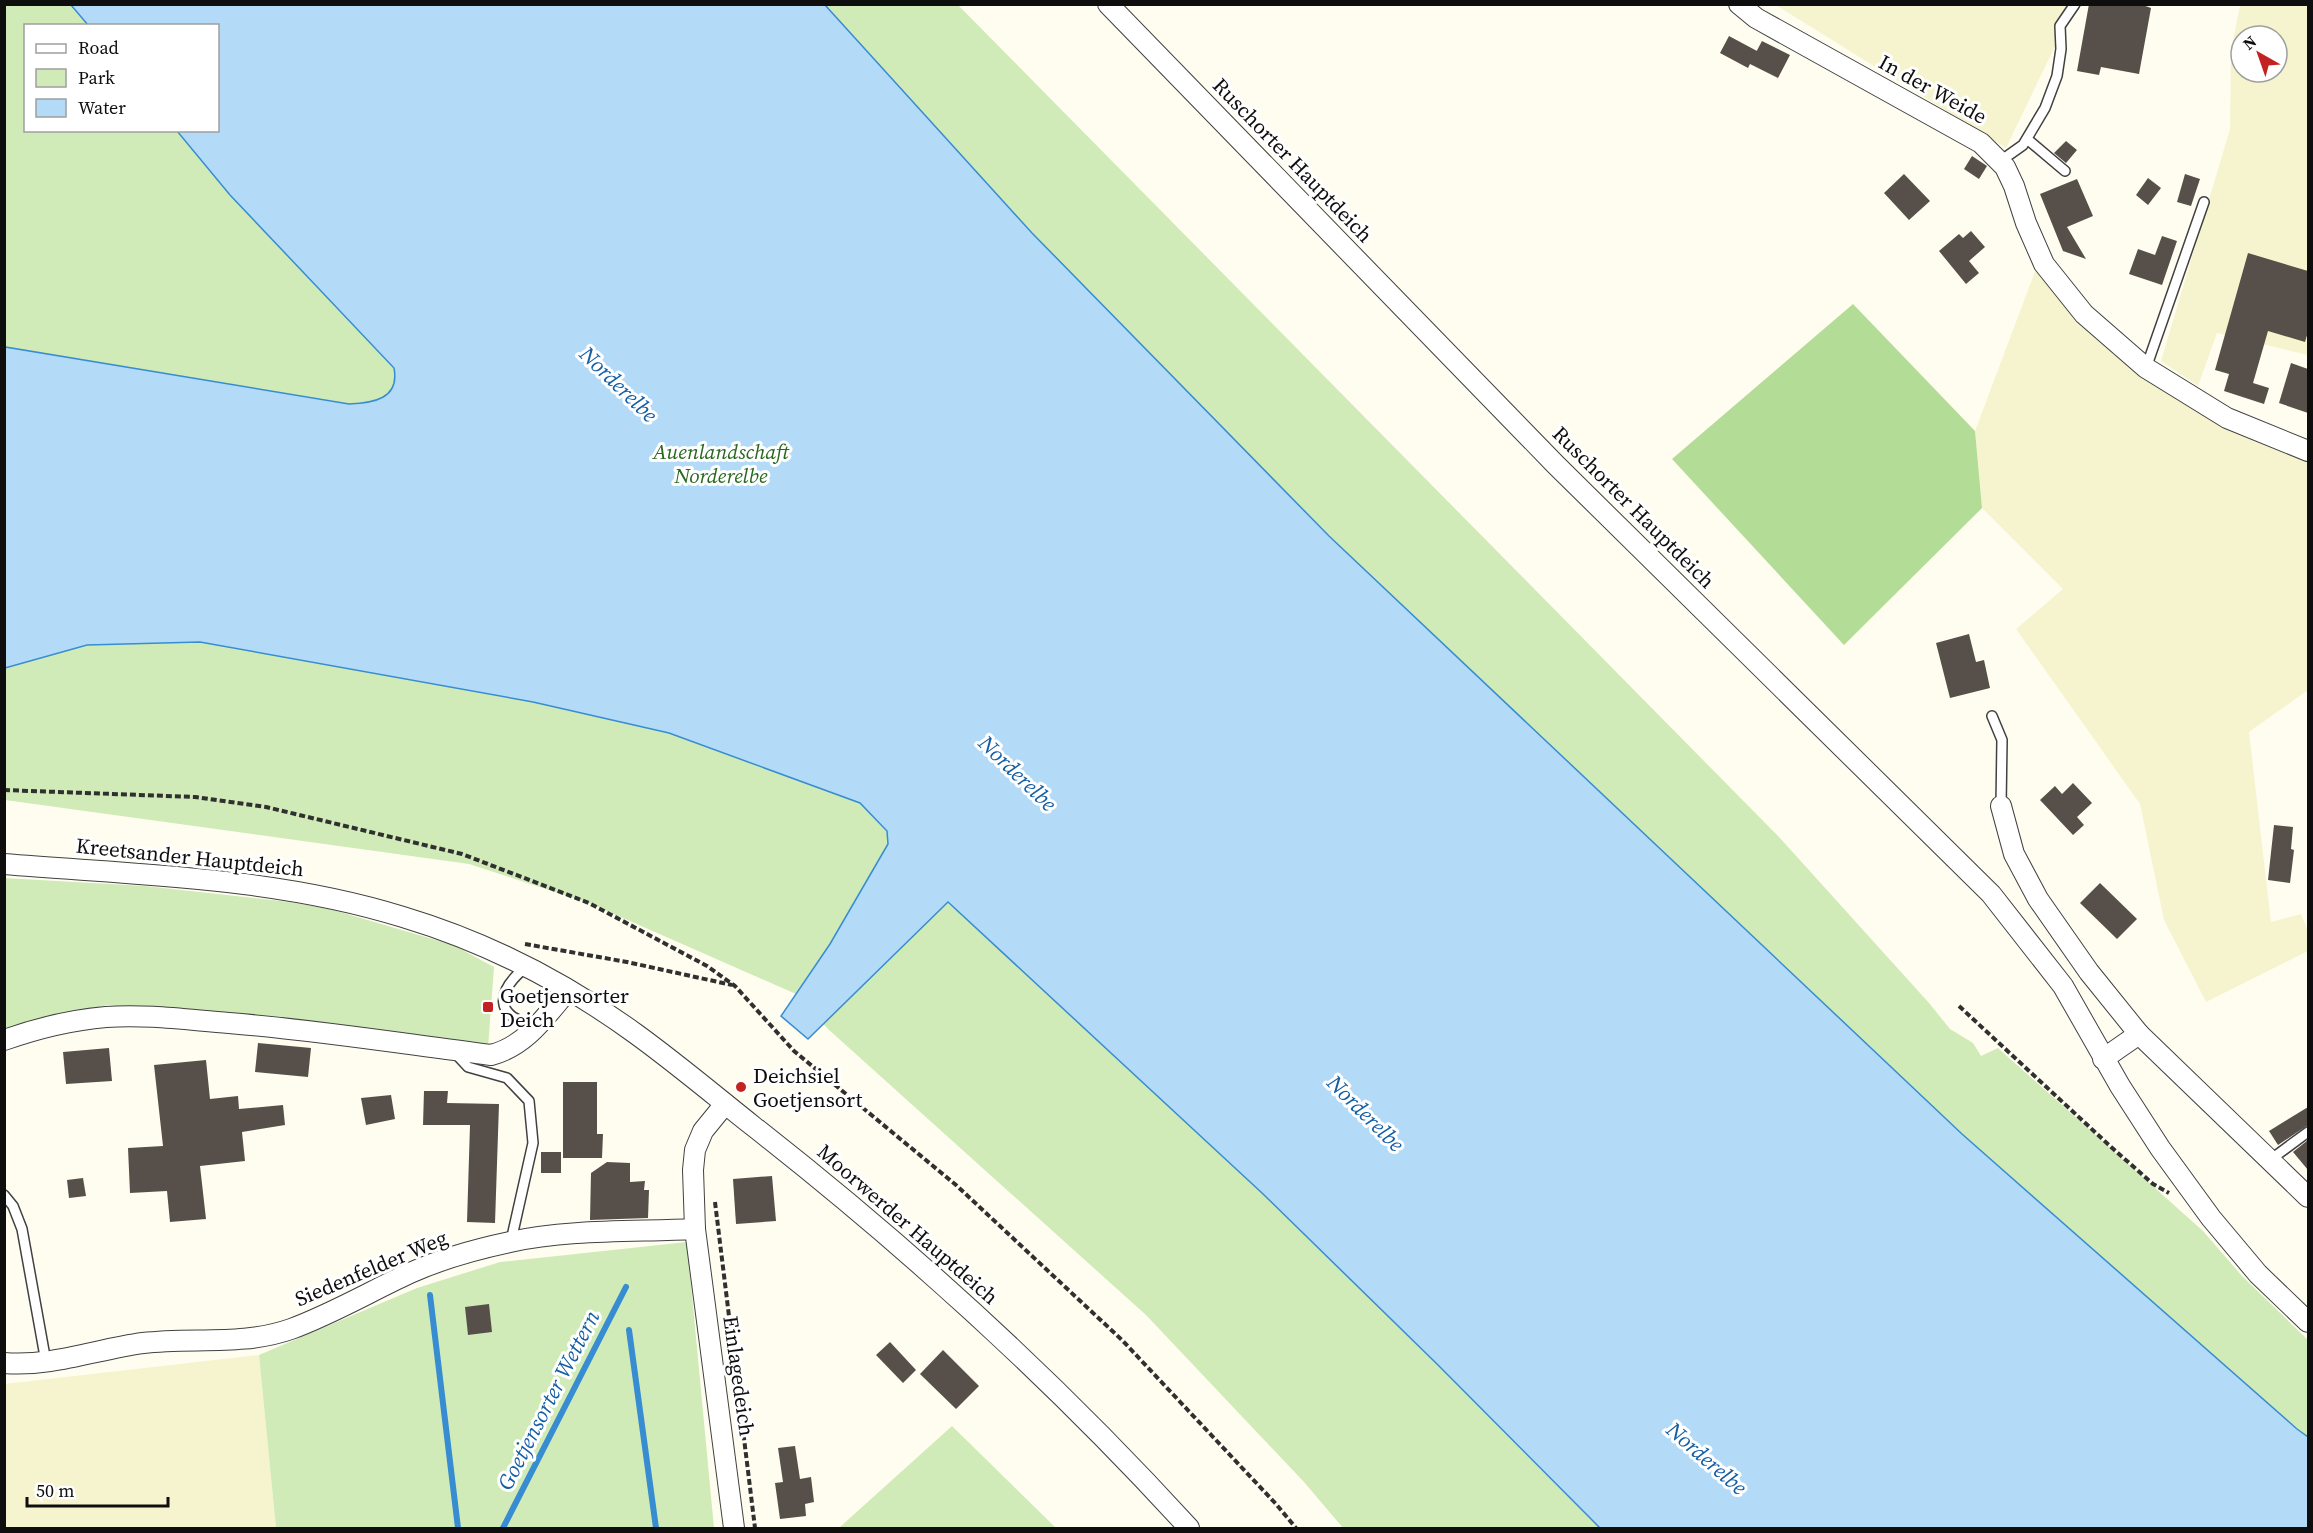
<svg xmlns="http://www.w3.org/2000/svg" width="2313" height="1533" font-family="'Source Serif 4',serif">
<rect width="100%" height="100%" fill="#fffdf0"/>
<g fill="#f6f4cf" fill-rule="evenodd">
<polygon points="1779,4 2075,5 2006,148 1777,6"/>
<path d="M2240 5H2308V355L2217 333 2198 386 2161 361 2230 129 2231 51ZM2241 36H2277V72H2241Z"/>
<polygon points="2037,266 2080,322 2308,457 2308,690 2249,732 2271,922 2301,914 2308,931 2308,951 2206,1002 2164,920 2140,804 2016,629 2063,589 1982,508 1975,431"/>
<polygon points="259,1355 276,1528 5,1528 4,1384"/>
</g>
<g fill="#d0ebb8" fill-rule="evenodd">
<path d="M4 5H958L1779 837 1929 1003 1950 1029 1973 1043 1981 1056 1998 1048 2203 1231 2242 1276 2308 1340V1528H1343L1304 1482 1146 1315 828 1029 796 994 589 903 469 864 5 800ZM26 26H218V130H26Z"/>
<polygon points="4,878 145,886 290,902 330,909 453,945 494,967 488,1048 108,1005 29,1023 5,1031"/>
<polygon points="687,1242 714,1528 276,1528 259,1355 417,1288 500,1262"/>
<polygon points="952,1426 1056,1528 838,1528 840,1527"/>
</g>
<polygon fill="#b3dc97" points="1853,304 1975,431 1982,508 1844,645 1672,459"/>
<path fill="#b3dbf8" stroke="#388cd1" stroke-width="1.5" d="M71 5H825L1032 233 1329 536 1962 1134 2297 1429 2308 1437V1528H1600L1437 1364 1262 1193 948 902 808 1039 781 1016 830 944 888 844 887 831 860 803 669 733 533 702 200 642 87 645 5 668V347L349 404C373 403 400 399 394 368L230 195 177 131 218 130V26L88 25Z"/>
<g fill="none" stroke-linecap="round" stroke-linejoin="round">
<g stroke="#388cd1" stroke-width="6">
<polyline points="430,1295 458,1528"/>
<polyline points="629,1330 656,1528"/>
<polyline points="503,1528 626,1287"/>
</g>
</g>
<g fill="#57504a">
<polygon points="2089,4 2140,4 2151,8 2139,74 2101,67 2099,75 2077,71"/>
<polygon points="1729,36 1757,51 1754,56 1762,41 1790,55 1778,78 1750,64 1748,68 1720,53"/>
<polygon points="2066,141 2077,150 2066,163 2054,153"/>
<polygon points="1972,156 1987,166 1979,179 1964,169"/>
<polygon points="1904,174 1930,201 1909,220 1884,193"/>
<polygon points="2185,174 2200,179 2191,206 2177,202"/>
<polygon points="2148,178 2161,188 2148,205 2136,195"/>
<polygon points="2077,179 2093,216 2067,227 2086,259 2063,251 2040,194"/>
<polygon points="1971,231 1985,247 1969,261 1979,273 1966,284 1939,251 1959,234 1963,238"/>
<polygon points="2162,236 2177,241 2162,285 2129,274 2138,249 2155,255"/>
<polygon points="2248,253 2308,271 2308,332 2305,342 2268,331 2253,383 2269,388 2264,404 2224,391 2229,374 2215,370"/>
<polygon points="2291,363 2308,369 2308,413 2279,403"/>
<polygon points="1969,634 1976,662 1984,660 1990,688 1950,698 1936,643"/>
<polygon points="2073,783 2092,803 2077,817 2084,825 2073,835 2040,800 2055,786 2062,794"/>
<polygon points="2274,825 2293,827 2291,849 2294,850 2290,883 2268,880"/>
<polygon points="2100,883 2137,919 2117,939 2080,903"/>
<polygon points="258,1043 311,1048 308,1077 255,1072"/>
<polygon points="109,1048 112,1081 66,1084 63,1052"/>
<polygon points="206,1060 210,1099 238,1096 239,1109 283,1105 285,1125 242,1132 245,1161 200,1166 206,1219 170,1222 167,1191 130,1193 128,1148 163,1146 154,1065"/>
<polygon points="563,1082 597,1082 597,1134 603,1134 602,1158 563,1158"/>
<polygon points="424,1091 448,1091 447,1103 499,1104 495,1223 467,1222 470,1125 423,1125"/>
<polygon points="391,1095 395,1119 366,1125 361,1098"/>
<polygon points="2308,1107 2308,1125 2278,1145 2269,1131"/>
<polygon points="2308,1140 2308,1170 2293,1152"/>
<rect x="541" y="1152" width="20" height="21"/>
<polygon points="607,1162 630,1163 630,1182 645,1181 644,1190 649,1190 648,1218 590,1220 591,1173"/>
<polygon points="772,1176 776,1221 736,1224 733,1179"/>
<polygon points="83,1178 86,1196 69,1198 67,1180"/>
<polygon points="489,1304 492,1332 468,1335 465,1307"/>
<polygon points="890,1342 916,1370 903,1383 876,1355"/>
<polygon points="943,1350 979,1386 956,1409 920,1374"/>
<polygon points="795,1446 800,1479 811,1477 814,1502 805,1504 806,1516 780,1519 775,1483 783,1482 778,1448"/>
</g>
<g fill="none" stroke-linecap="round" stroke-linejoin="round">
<defs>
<g id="service">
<polyline points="2027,139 2065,171"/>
<polyline points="1999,162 2023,145 2045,108 2057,76 2061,49 2060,26 2075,4"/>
<polyline points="2146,368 2204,202"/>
<polyline points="1992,716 2002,740 2001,806"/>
<path d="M527 966C496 991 492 1018 538 1025"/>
<polyline points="455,1053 468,1067 507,1078 529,1101 533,1143 511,1241"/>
<polyline points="2270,1160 2308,1132"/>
<polyline points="4,1195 13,1206 22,1229 46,1362"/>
</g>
<g id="minor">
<polyline points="1108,4 1556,465 1991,894 2063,986 2120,1086 2160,1148 2211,1218 2258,1274 2308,1322"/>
<polyline points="1739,4 1756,18 1981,143 2005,167 2014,186 2026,223 2044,264 2084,314 2146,368 2227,418 2308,451"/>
<polyline points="2001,806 2014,854 2038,899 2089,972 2139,1034"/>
<path d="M4 864C138 875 275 877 403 917 486 942 566 983 636 1034 676 1063 714 1095 753 1126 910 1249 1055 1381 1189 1528"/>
<path d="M4 1040C38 1028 71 1020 106 1017 147 1014 189 1020 229 1023 317 1030 404 1044 491 1055 526 1046 545 1017 568 990"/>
<polyline points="2103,1059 2139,1034 2308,1197"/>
<polyline points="725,1104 703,1131 695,1150 693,1170 695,1229 734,1528"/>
<path d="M4 1363C52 1367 97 1349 143 1343 192 1337 243 1346 291 1329 332 1314 371 1291 410 1273 441 1259 477 1249 510 1242 568 1229 635 1232 695 1229"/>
</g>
</defs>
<use href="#service" stroke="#414141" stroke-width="12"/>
<use href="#minor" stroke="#414141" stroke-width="22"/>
<g stroke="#303030" stroke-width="4" stroke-dasharray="6 3" stroke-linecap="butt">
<polyline points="4,790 195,797 266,807 462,854 589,903 707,966 735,986 794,1051 956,1185 1122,1340 1276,1504 1296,1528"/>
<polyline points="525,944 627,962 732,985"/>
<polyline points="1959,1006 2110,1146 2153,1184 2169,1193"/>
<polyline points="715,1202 755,1528"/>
</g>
<use href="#service" stroke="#fff" stroke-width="9"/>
<use href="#minor" stroke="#fff" stroke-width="20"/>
</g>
<g fill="#c22322" stroke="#fff" stroke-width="2">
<rect x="482" y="1001" width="12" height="12" rx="3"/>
<circle cx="741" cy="1087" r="6"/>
</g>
<g text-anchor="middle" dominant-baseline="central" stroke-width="6" stroke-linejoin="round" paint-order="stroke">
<g font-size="21" fill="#0e0e0e" stroke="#fff">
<text transform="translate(1933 89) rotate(29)">In der Weide</text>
<text transform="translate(1293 160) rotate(46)">Ruschorter Hauptdeich</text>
<text transform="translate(1634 507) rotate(45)">Ruschorter Hauptdeich</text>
<text transform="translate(190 857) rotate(6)">Kreetsander Hauptdeich</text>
<text transform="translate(908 1224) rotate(41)">Moorwerder Hauptdeich</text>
<text transform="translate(371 1268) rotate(-23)">Siedenfelder Weg</text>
<text transform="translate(739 1376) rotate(82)">Einlagedeich</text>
</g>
<g font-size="21" font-style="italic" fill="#28681d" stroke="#fff">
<text x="721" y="451">Auenlandschaft<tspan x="721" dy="24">Norderelbe</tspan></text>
</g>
<g font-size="21" fill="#0e0e0e" stroke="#fff" text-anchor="start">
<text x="500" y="995">Goetjensorter<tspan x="500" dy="24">Deich</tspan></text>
<text x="753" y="1075">Deichsiel<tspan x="753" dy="24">Goetjensort</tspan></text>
</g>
<g font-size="22" font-style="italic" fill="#145ea4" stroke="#fff">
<text transform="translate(619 384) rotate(44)">Norderelbe</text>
<text transform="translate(1018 773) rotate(44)">Norderelbe</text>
<text transform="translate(1366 1113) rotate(45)">Norderelbe</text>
<text transform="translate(548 1400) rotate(-63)">Goetjensorter Wettern</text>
<text transform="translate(1707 1458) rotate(41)">Norderelbe</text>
</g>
</g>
<rect width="2313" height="1533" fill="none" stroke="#0e0e0e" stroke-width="12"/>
<rect x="24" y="24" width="195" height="108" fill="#ffffff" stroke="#9f9f9f" stroke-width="1.5"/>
<rect x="36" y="44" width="30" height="9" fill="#ffffff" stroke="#9f9f9f" stroke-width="1.5"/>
<text x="78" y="54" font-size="18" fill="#0e0e0e">Road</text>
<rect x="36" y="69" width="30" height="18" fill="#d0ebb8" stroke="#9f9f9f" stroke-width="1.5"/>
<text x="78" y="84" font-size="18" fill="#0e0e0e">Park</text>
<rect x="36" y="99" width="30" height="18" fill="#b3dbf8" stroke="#9f9f9f" stroke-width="1.5"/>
<text x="78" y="114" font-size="18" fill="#0e0e0e">Water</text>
<g transform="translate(2259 54) rotate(320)"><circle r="28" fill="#ffffff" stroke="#9f9f9f" stroke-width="1.5"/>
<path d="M0-4.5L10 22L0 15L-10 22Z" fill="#c22322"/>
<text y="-9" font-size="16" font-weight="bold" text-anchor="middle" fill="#0e0e0e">N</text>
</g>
<path d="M27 1497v9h141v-9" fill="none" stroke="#0e0e0e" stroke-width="3"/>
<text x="36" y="1497" font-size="18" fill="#0e0e0e" stroke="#ffffff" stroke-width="4.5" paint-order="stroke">50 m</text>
</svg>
